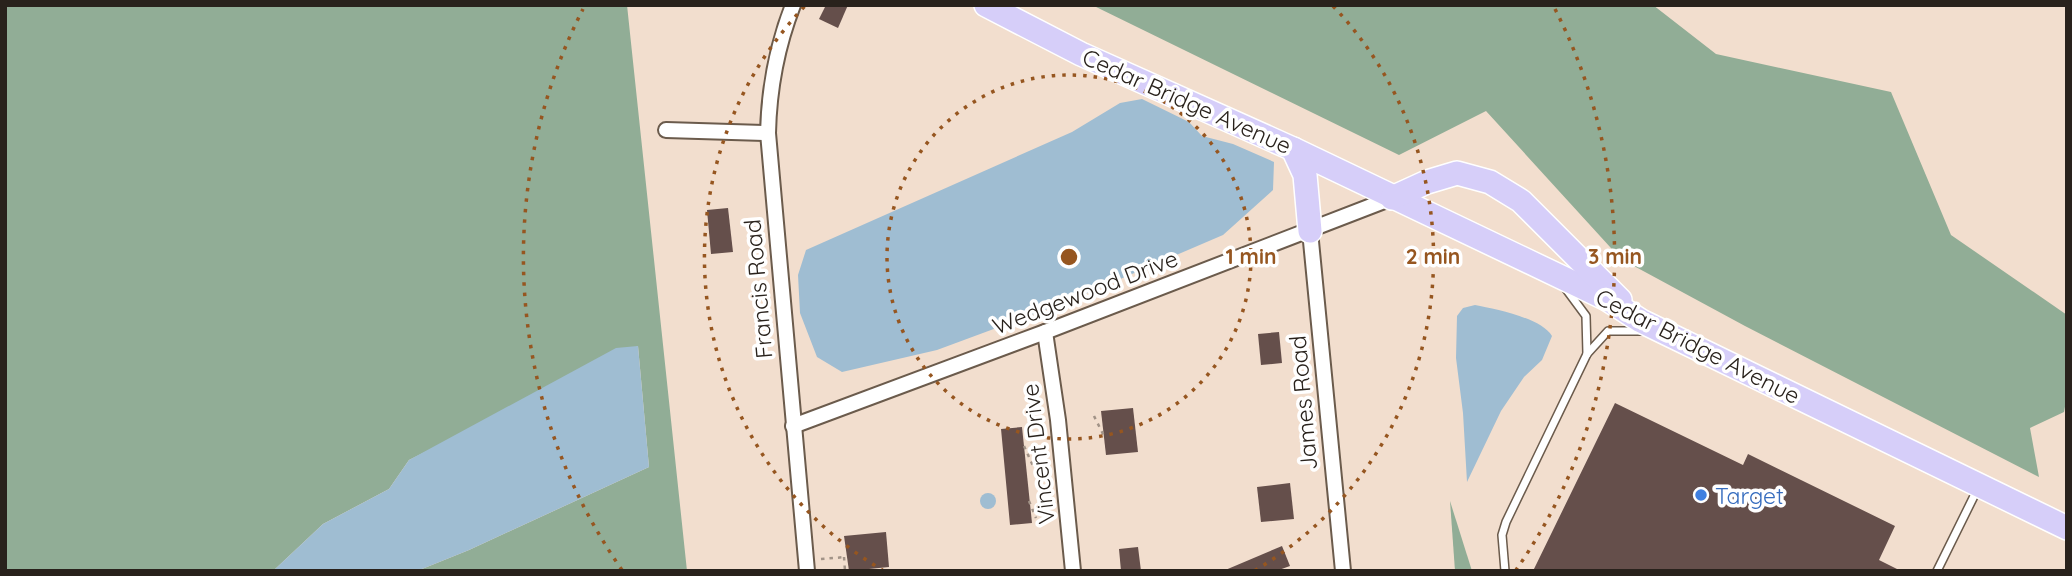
<svg xmlns="http://www.w3.org/2000/svg" width="2072" height="576" font-family="Quicksand,sans-serif">
<rect width="100%" height="100%" fill="#f2dece"/>
<g fill="#91ad96">
<polygon points="5,5 627,5 687,571 417,571 469,550 649,467 638,346 409,460 389,489 323,524 273,571 5,571"/>
<polygon points="1092,5 1653,5 1716,54 1891,92 1951,235 2067,315 2067,396 2064,412 2030,428 2039,477 1745,326 1621,259 1486,111 1399,155"/>
<polygon points="1450,501 1472,571 1455,571"/>
</g>
<g fill="#9fbdd2">
<polygon points="1142,99 1189,122 1202,136 1233,144 1274,162 1273,190 1223,235 1069,301 937,350 842,372 817,357 800,313 798,275 806,250 1072,132 1120,103"/>
<path d="M1475 305C1496 309 1541 318 1552 336L1542 360 1524 377 1501 411 1467 482 1463 413 1456 358 1457 316 1463 308Z"/>
<polygon points="638,346 649,467 469,550 417,571 273,571 323,524 389,489 409,460 616,348"/>
<circle cx="988" cy="501" r="8"/>
</g>
<g fill="#654f4b">
<polygon points="826,5 848,5 838,28 819,19"/>
<polygon points="728,208 733,252 711,254 707,210"/>
<polygon points="1279,332 1282,363 1261,365 1258,334"/>
<polygon points="1615,403 1743,465 1748,454 1895,526 1879,560 1901,571 1533,571"/>
<polygon points="1133,408 1138,452 1106,455 1101,411"/>
<polygon points="1022,427 1032,523 1010,525 1001,429"/>
<polygon points="1290,483 1294,519 1261,522 1257,487"/>
<polygon points="886,532 889,567 849,571 844,536"/>
<polygon points="1282,546 1290,566 1276,571 1223,571"/>
<polygon points="1138,547 1141,571 1121,571 1119,549"/>
</g>
<g fill="none" stroke-linecap="round" stroke-linejoin="round">
<defs>
<g id="service">
<polyline points="1566,289 1586,316 1587,354"/>
<polyline points="1505,571 1502,535 1506,522 1587,354 1608,331 1645,331"/>
<polyline points="1937,571 1977,490"/>
</g>
<g id="minor">
<path d="M793 5C777 46 769 89 768 133L807 571"/>
<polyline points="666,130 768,133"/>
<polyline points="1310,231 1343,571"/>
<polyline points="1045,332 1058,420 1073,571"/>
<polyline points="793,426 1045,332 1392,198"/>
</g>
<g id="primary">
<polyline points="986,5 1081,54 1293,149 1607,299 1641,321 2067,528"/>
<polyline points="1293,149 1305,175 1310,231"/>
<polyline points="1392,198 1427,182 1457,173 1490,182 1521,201 1620,300"/>
</g>
</defs>
<use href="#service" stroke="#6b5b4c" stroke-width="10"/>
<use href="#minor" stroke="#6b5b4c" stroke-width="18"/>
<use href="#primary" stroke="#fff" stroke-width="26"/>
<g stroke="#a29387" stroke-width="2.5" stroke-dasharray="3.5 5" stroke-linecap="butt">
<polyline points="1094,416 1104,436"/>
<polyline points="1024,446 1034,468"/>
<polyline points="1029,501 1036,518"/>
<polyline points="844,557 845,571"/>
<polyline points="821,559 846,557"/>
</g>
<use href="#service" stroke="#fff" stroke-width="7"/>
<use href="#minor" stroke="#fff" stroke-width="14"/>
<use href="#primary" stroke="#d6cef9" stroke-width="23"/>
</g>
<g fill="none" stroke="#965620" stroke-width="3.5" stroke-dasharray="3.5 7">
<circle cx="1069" cy="257" r="182"/>
<path d="M884 571A364 364 0 0 1 805 6M1333 6A364 364 0 0 1 1254 571"/>
<path d="M622 570A546 546 0 0 1 583 9M1555 9A546 546 0 0 1 1516 570"/>
</g>
<circle fill="#3f7fe0" stroke="#fff" stroke-width="2.5" cx="1701" cy="495" r="7"/>
<g text-anchor="middle" dominant-baseline="central" stroke-width="7" stroke-linejoin="round" paint-order="stroke">
<g font-size="23" fill="#29221c" stroke="#fff">
<text transform="translate(1187 101) rotate(24)">Cedar Bridge Avenue</text>
<text transform="translate(758 289) rotate(-95)">Francis Road</text>
<text transform="translate(1085 292) rotate(-21)">Wedgewood Drive</text>
<text transform="translate(1698 346) rotate(27)">Cedar Bridge Avenue</text>
<text transform="translate(1303 403) rotate(-95)">James Road</text>
<text transform="translate(1038 454) rotate(-97)">Vincent Drive</text>
</g>
<g font-size="23" fill="#366cbe" stroke="#fff" text-anchor="start">
<text x="1715" y="495">Target</text>
</g>
</g>
<circle cx="1069" cy="257" r="10" fill="#965620" stroke="#fff" stroke-width="3.5"/>
<g font-size="21" text-anchor="middle" font-weight="bold" fill="#965620" stroke="#fff" stroke-width="7" stroke-linejoin="round" paint-order="stroke">
<text x="1251" y="264">1 min</text>
<text x="1433" y="264">2 min</text>
<text x="1615" y="264">3 min</text>
</g>
<rect width="2072" height="576" fill="none" stroke="#29221c" stroke-width="14"/>
</svg>
